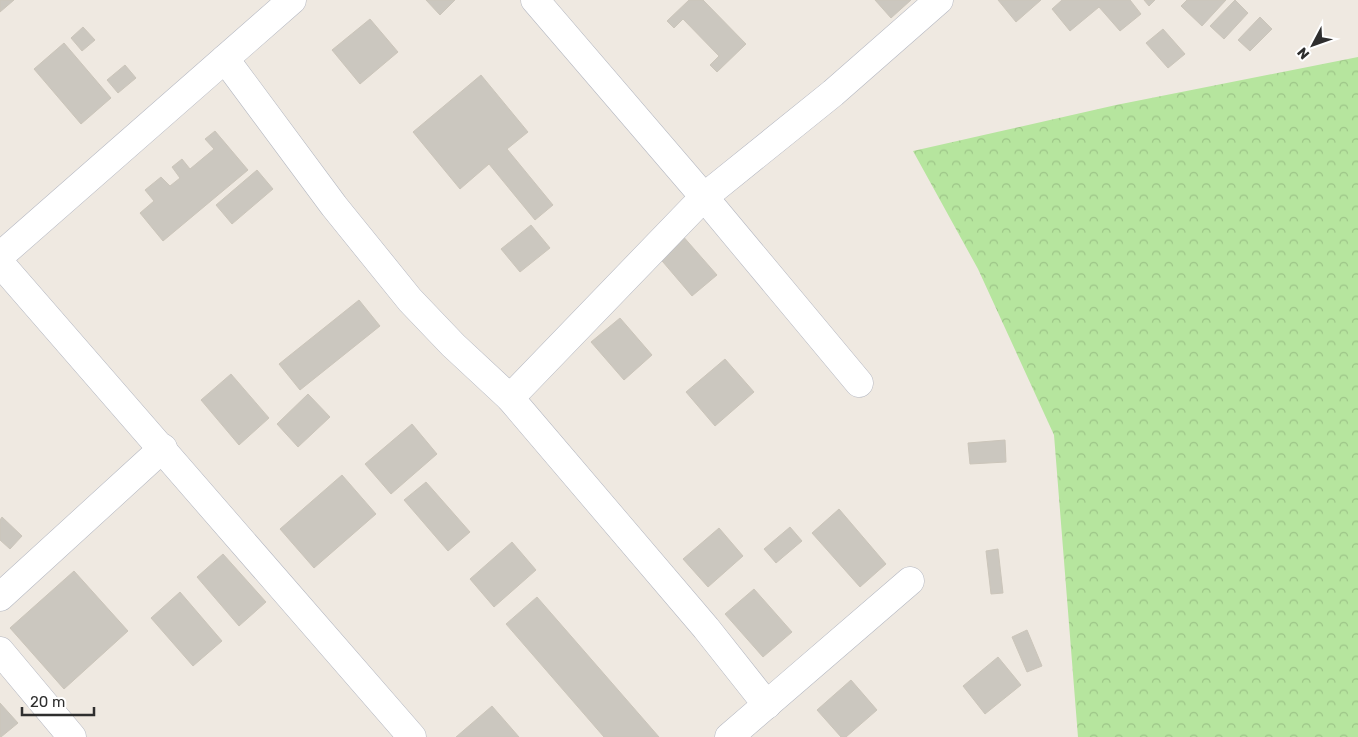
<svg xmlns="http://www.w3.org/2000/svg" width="1358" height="737" font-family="Rubik,sans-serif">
<defs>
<pattern id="forest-crowns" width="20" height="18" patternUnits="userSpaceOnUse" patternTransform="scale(1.25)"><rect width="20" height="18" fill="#b6e59e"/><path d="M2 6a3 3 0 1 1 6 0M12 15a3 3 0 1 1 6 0" fill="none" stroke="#9dc588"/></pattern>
</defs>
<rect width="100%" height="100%" fill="#efe9e1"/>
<polygon fill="url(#forest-crowns)" points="1358,57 1358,737 1078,737 1054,435 978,269 913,151 1116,105"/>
<g fill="#cbc7bf" stroke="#cbc5ba">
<polygon points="0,0 14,0 0,12"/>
<polygon points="426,0 455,0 440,15"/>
<polygon points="689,0 703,0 746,44 717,72 710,65 719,56 683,19 674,28 667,21"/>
<polygon points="875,0 911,0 891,18"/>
<polygon points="998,0 1041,0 1016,22"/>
<polygon points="1062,0 1130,0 1141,14 1120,31 1099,7 1070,31 1052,9"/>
<polygon points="1144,0 1155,0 1149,6"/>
<polygon points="1187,0 1226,0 1202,26 1181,6"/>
<polygon points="1235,0 1248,13 1224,39 1210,26"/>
<polygon points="1260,17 1272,29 1250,51 1238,40"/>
<polygon points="370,19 398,52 360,84 332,50"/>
<polygon points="83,27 95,40 82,51 71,38"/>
<polygon points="1163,29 1185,54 1168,68 1146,43"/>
<polygon points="64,43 111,98 81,124 34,69"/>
<polygon points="125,65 136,78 118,93 107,80"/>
<polygon points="481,75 528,132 507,149 553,205 535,220 489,164 460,189 413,132"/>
<polygon points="215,131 248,170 163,241 140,213 154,201 145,190 161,177 170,186 180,178 172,167 182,159 190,169 214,149 205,139"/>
<polygon points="257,170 273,189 232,224 216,205"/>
<polygon points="531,225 550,248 520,272 501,249"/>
<polygon points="681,234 717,275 692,296 657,255"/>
<polygon points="359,300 380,326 300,390 279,364"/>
<polygon points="620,318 652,355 624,380 591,342"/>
<polygon points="725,359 754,392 715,426 686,392"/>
<polygon points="231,374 269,418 239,445 201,400"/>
<polygon points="308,394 330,417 298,447 277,424"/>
<polygon points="412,424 437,454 391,494 365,464"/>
<polygon points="1005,440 1006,462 970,464 968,443"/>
<polygon points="342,475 376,514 314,568 280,529"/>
<polygon points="426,482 470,532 448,551 404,500"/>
<polygon points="839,509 886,564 860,587 812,533"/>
<polygon points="2,517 22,536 10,549 0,540 0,520"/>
<polygon points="790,527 802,541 776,563 764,549"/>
<polygon points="719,528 743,556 708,587 683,559"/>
<polygon points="512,542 536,570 494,607 470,579"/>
<polygon points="998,549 1003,593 991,594 986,551"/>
<polygon points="223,554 266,602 239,626 197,577"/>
<polygon points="74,571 128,631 64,689 10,628"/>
<polygon points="754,589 792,632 763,657 725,614"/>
<polygon points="180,592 222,641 193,666 151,618"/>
<polygon points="537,597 659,737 604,737 506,624"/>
<polygon points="1027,630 1042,666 1027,672 1012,637"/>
<polygon points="998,657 1021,685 985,714 963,686"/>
<polygon points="851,680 877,710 846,737 841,737 817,710"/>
<polygon points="0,703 18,723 1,737 0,737"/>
<polygon points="492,706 519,737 456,737"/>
</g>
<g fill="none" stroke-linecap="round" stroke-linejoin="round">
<defs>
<g id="minor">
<polyline points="535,0 704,197 859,383"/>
<polyline points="225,59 334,206 410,300 453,345 510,398 706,628 767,705"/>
<polyline points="0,256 292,0"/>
<polyline points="0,263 412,737"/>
<polyline points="510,398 704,197 833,93 939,0"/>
<polyline points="0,597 163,448"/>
<polyline points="0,651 72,737"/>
<polyline points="729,737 910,581"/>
</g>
</defs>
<use href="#minor" stroke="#b4b7c1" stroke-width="29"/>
<use href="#minor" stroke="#fff" stroke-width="28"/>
</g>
<g transform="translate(1313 45) rotate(229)" stroke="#ffffff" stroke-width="4" paint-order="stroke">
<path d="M0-4L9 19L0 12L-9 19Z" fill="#2e2e2e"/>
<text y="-8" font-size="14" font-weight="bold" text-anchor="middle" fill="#2e2e2e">N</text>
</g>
<path d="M22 707v8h72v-8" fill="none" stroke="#2e2e2e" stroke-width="2.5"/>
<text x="30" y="707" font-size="15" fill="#2e2e2e" stroke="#ffffff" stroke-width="4" paint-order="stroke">20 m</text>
</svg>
